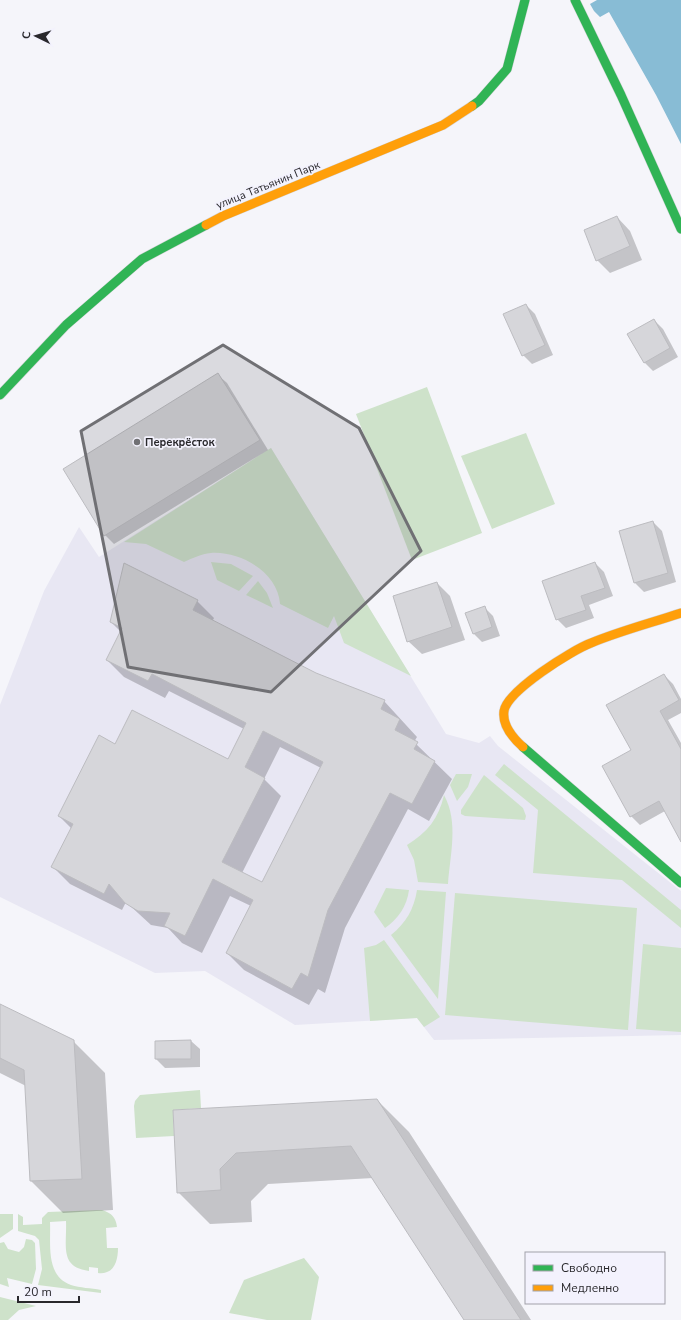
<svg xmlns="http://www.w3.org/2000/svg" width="681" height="1320" font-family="'Nunito Sans',sans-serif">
<rect width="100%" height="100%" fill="#f5f5fa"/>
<polygon fill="#e8e7f3" points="271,448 446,734 479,743 490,736 498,746 681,891 681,1035 434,1040 417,1018 295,1025 205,971 155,973 0,897 0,705 44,591 79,527 99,557"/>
<g fill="#cee2ca">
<polygon points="427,387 482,533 412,560 356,414"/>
<polygon points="526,433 555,504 492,529 461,456"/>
<path d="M271 448 411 676 344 643 334 616 328 628 280 604C278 572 240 551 211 553 201 554 193 558 184 562L146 544 124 542Z"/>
<polygon points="211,562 231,564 253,576 239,591 217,580"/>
<polygon points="258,581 267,593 273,608 246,595"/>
<polygon points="504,764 681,910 681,928 622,880 533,873 538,810 495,775"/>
<polygon points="456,774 472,774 468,787 457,801 450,785"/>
<polygon points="484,775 523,808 526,816 525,820 465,816 461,814 461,810"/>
<path d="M444 795C459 822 450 855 448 884L418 882 414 860 407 845C427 833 439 818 444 795Z"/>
<path d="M386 888 409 890C407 906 398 919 385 928L374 912Z"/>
<path d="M417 890 446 892 438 999 391 935C406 923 414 909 417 890Z"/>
<polygon points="455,893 637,908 628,1030 445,1015"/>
<polygon points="384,940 440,1017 424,1027 417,1018 370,1021 364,948 376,945"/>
<polygon points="643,944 681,948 681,1032 636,1029"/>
<polygon points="200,1090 201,1108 173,1110 174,1136 136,1138 134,1106 135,1101 140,1095"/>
<path d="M102 1210C112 1213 116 1218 117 1227L106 1228 107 1248H118C118 1261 114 1275 98 1273V1268L89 1267V1271C59 1267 67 1246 66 1221L50 1222C51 1243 45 1276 71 1285 80 1288 91 1288 101 1290V1293L38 1285 42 1269 39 1240 35 1236 18 1231V1214L23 1217V1225L42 1224V1218L48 1212Z"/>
<polygon points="0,1214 13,1214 13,1229 0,1238"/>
<polygon points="26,1239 32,1240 35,1243 36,1269 32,1284 7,1278 9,1287 0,1284 0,1243 4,1242 8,1249 19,1252 24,1247"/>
<polygon points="304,1258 319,1277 311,1320 267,1320 229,1313 244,1280"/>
<polygon points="0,1297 36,1306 19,1310 8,1320 0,1320"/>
</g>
<polygon fill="#88bcd5" points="597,0 681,0 681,144 656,95 609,12 600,17 594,11 590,4"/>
<g fill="#0003" fill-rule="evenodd">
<polygon points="617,217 630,231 642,260 610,273 597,260"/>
<polygon points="526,305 535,314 553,355 532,364 523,355 505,315"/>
<polygon points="654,320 663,329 678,357 653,371 644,362"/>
<polygon points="218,375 227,383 268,450 114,544 105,535 65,469"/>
<polygon points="653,522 662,531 676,582 644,592 635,583"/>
<polygon points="595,563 604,572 613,596 589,605 594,618 566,628 557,619"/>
<polygon points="437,583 450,596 465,640 422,654 408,641"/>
<path d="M197 601 214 618 212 622 315 674 384 701 417 737 414 742 452 779 429 821 408 809 345 928 325 993 318 989 309 1005 244 970 227 953 251 906 230 896 202 953 182 943 168 928 151 925 126 902 122 910 70 884 53 867 72 829 59 816 116 745 228 760 244 729 169 691 165 698 124 677 107 660 121 632 111 622ZM280 747 321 768 262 884 242 873 281 796 264 779Z"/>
<polygon points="484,607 493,616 500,636 482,642 473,633"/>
<polygon points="664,675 673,684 681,699 681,713 668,720 681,743 681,837 665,811 640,825 631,816 632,750"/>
<polygon points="0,1005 73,1041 105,1073 113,1210 63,1213 31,1181 26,1086 0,1073"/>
<polygon points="191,1041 200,1049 200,1067 165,1068 156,1059"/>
<polygon points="377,1100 409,1132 531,1320 465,1320 373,1178 268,1184 251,1201 252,1222 210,1224 178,1192 174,1111"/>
</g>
<g fill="#d6d6da" stroke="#bcbcc0" fill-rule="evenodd">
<polygon points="617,216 630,246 596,261 584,230"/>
<polygon points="526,304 545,345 522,356 503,314"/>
<polygon points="654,319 670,348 644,363 627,334"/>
<polygon points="218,373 260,440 104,536 63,469"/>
<polygon points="653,521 668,573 634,583 619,531"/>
<polygon points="595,562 605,588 581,596 586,610 556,620 542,581"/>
<path d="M124 563 198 600 193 610 316 673 385 700 381 709 400 719 395 730 418 742 414 749 435 761 412 804 390 793 328 910 308 977 301 973 292 989 226 953 253 900 213 879 185 936 164 926 170 913 138 911 133 908 125 903 109 884 104 894 51 867 73 824 58 816 99 735 115 744 132 710 228 759 246 723 152 674 148 681 106 660 122 628 110 622ZM263 731 323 762 262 882 222 862 265 778 245 767Z"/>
<polygon points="437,582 452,627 407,642 393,596"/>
<polygon points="485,606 492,627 473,634 465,613"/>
<polygon points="664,674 679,700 660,711 681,749 681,842 659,801 630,817 602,766 631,750 606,705"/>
<polygon points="0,1004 74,1040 82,1179 30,1181 24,1070 0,1058"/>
<polygon points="191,1040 191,1059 155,1059 155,1041"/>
<polygon points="377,1099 452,1214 521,1320 464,1320 351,1146 236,1153 220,1169 221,1190 177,1193 173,1110"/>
</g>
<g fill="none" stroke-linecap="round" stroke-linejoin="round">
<defs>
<g id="fast">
<polyline points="575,0 621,95 681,229"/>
<polyline points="472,106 479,101 507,69 525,0"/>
<polyline points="0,395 66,325 142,259 206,225"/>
<polyline points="523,747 681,883"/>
</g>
<g id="slow">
<polyline points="206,225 223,216 443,125 472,106"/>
<path d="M523 747C513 738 502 725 504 711 507 691 572 650 591 643 620 631 651 623 681 613"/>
</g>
</defs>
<use href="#fast" stroke="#d3d3d7" stroke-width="10"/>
<use href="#slow" stroke="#d3d3d7" stroke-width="10"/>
<use href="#fast" stroke="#30b455" stroke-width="9"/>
<use href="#slow" stroke="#ff9f0a" stroke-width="9"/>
</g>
<path fill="#707074" fill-opacity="0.2" stroke="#707074" stroke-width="3" stroke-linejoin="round" d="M223 345 359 428 421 551 271 692 128 667 81 431Z"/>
<circle fill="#707074" stroke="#f3f2fd" stroke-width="1.5" cx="137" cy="442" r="4"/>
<g text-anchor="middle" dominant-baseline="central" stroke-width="3.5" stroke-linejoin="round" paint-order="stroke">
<g font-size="11" fill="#29282c" stroke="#f3f2fd">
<text transform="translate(268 185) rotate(-22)">улица Татьянин Парк</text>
</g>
<g font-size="11" font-weight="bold" fill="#29282c" stroke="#f3f2fd" text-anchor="start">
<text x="145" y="442">Перекрёсток</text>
</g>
</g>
<rect x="525" y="1252" width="140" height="52" fill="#f3f2fd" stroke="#a2a1a9"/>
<rect x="533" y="1265" width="20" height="6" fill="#30b455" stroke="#a2a1a9"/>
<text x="561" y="1272" font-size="12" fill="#29282c">Свободно</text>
<rect x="533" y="1285" width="20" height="6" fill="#ff9f0a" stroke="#a2a1a9"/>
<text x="561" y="1292" font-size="12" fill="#29282c">Медленно</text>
<g transform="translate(36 36) rotate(275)" stroke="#f3f2fd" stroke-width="3" paint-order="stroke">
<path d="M0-3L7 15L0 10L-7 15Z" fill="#29282c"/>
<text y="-6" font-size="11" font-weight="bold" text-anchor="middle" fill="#29282c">С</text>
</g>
<path d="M18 1296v6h61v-6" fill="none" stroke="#29282c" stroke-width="2"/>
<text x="24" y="1296" font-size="12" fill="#29282c" stroke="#f3f2fd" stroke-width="3" paint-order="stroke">20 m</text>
</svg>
